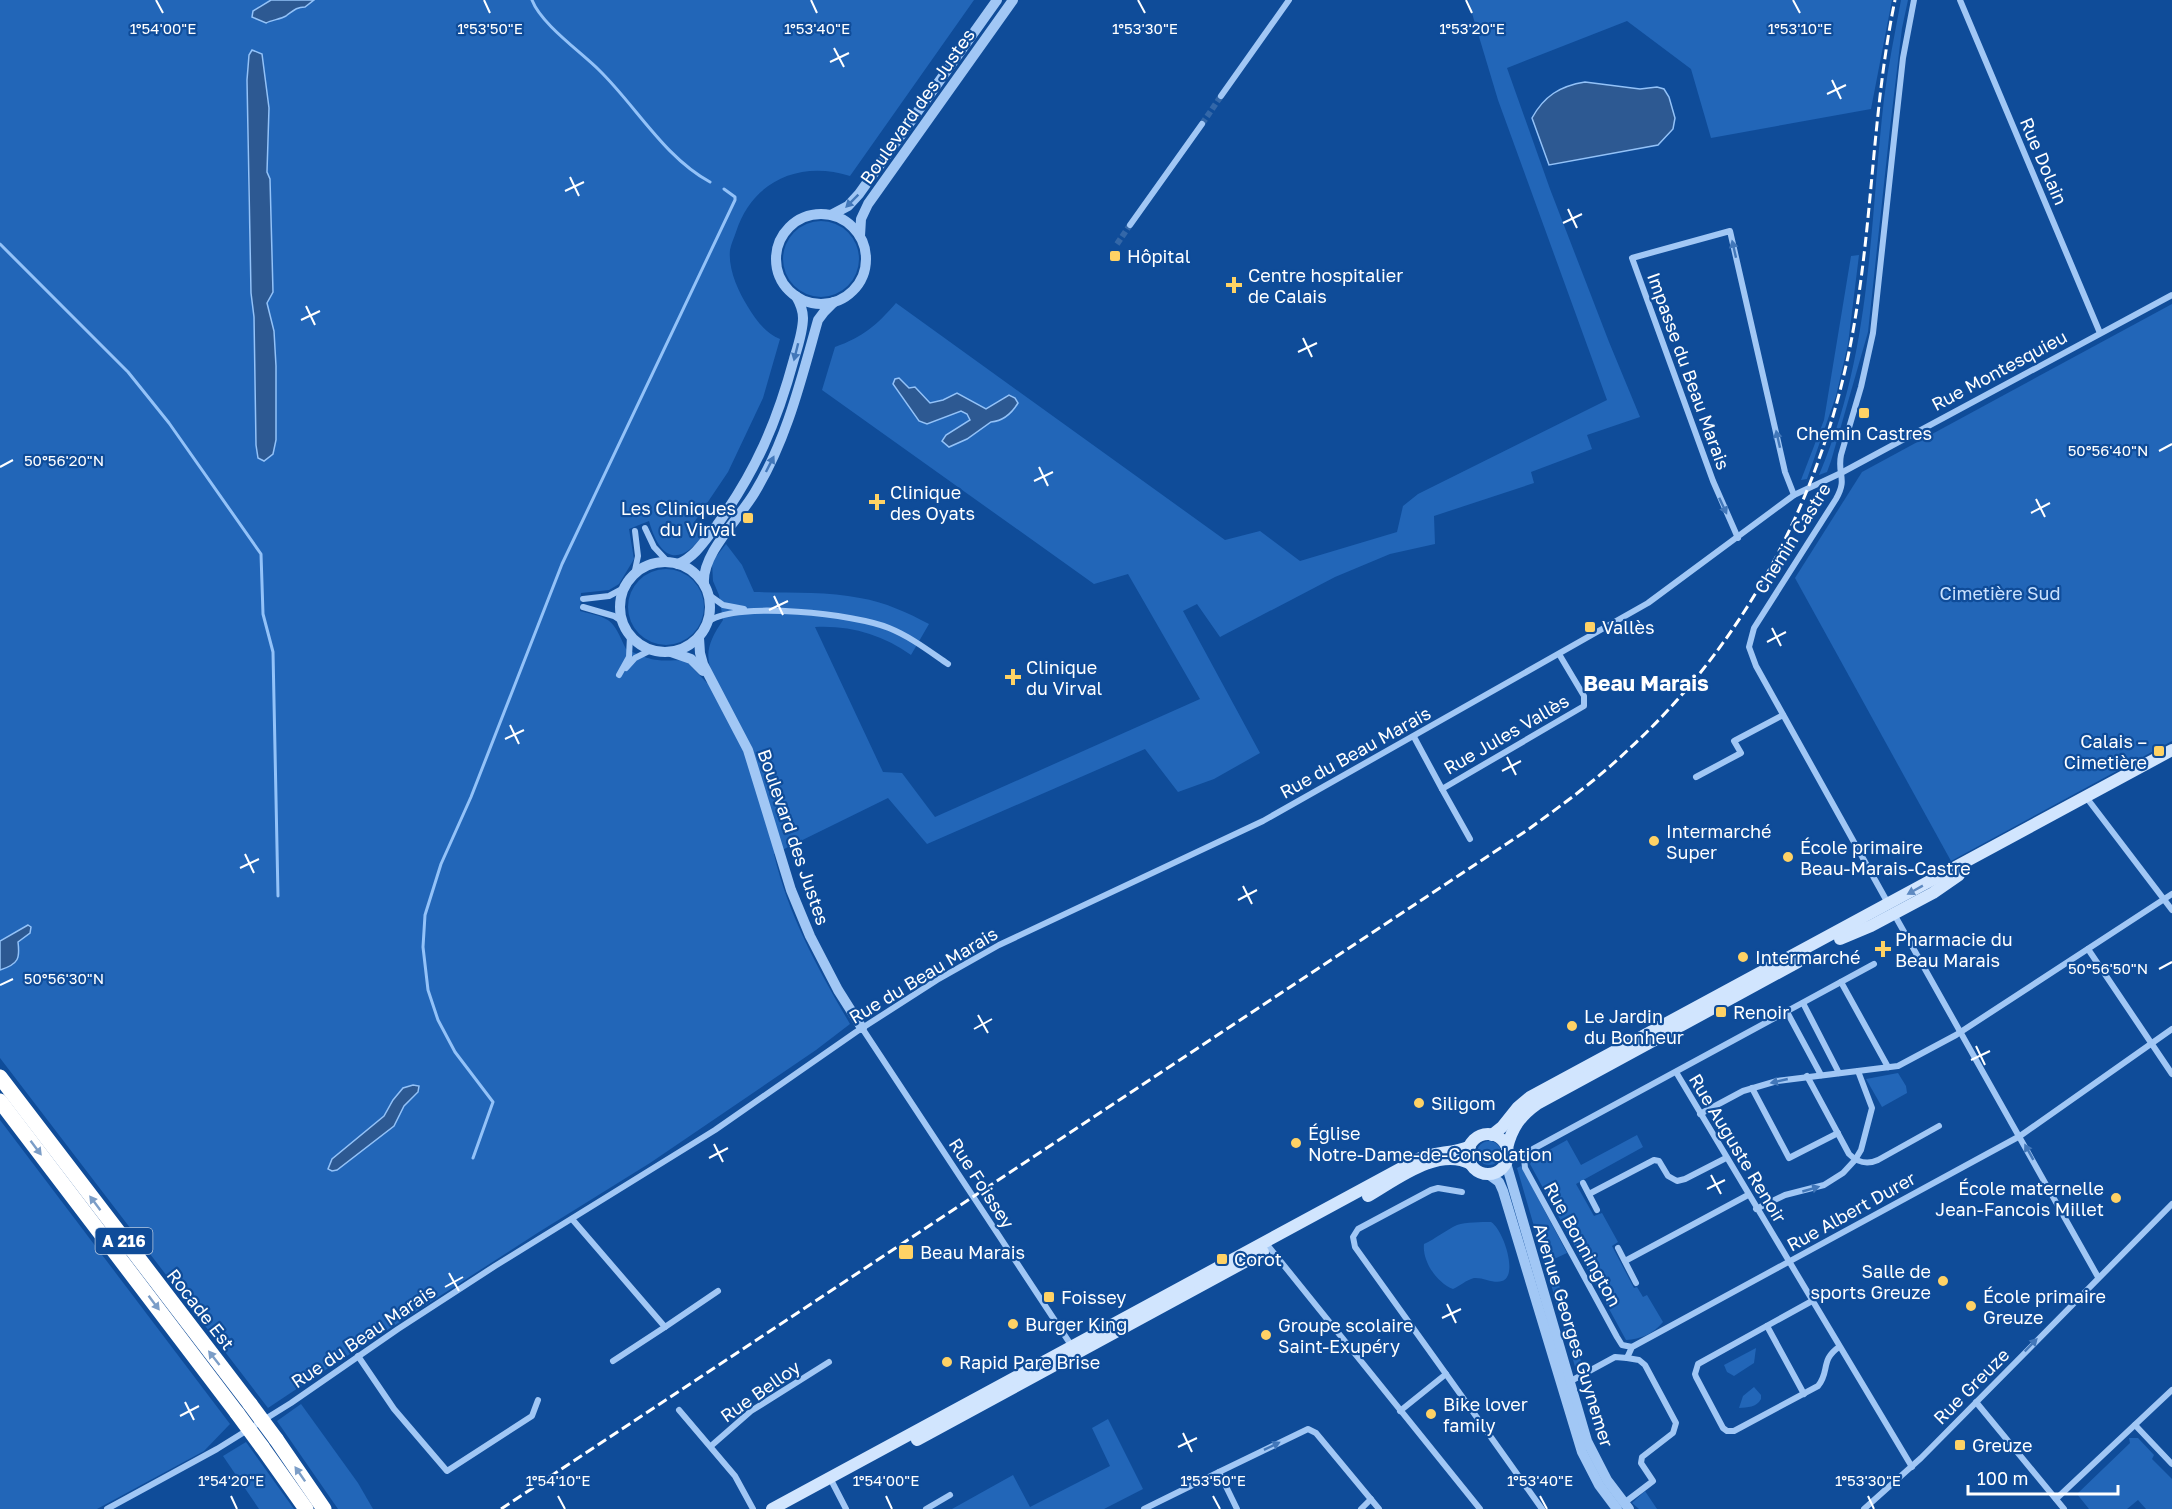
<svg xmlns="http://www.w3.org/2000/svg" width="2172" height="1509" font-family="'Golos Text',sans-serif">
<rect width="100%" height="100%" fill="#0f4c99"/>
<g fill="#2266b8" fill-rule="evenodd">
<path d="M0 0H271L259 6 266 23 301 7H305L314 0H974L850 176C800 160 752 181 736 232 734 238 731 244 730 250 728 269 738 291 748 307 755 319 766 334 780 339L763 398 728 472 693 524 707 530C682 566 661 564 649 521L629 529 634 559 619 584 609 590 581 593 580 611C613 619 612 619 626 649 654 662 656 661 685 660L707 683 714 678C703 654 709 641 723 620L719 595 713 581 712 562 726 544 742 565 754 592C789 593 826 591 860 598 885 602 908 613 929 624L911 655C883 635 850 625 815 627L883 772 902 773 935 817 1200 699 1128 574 1094 584 822 390 835 347C863 337 877 325 896 303L1225 540 1260 531 1300 561 1397 532 1403 506 1418 494 1607 400 1498 100 1468 0H1892L1871 109 1711 138 1691 69 1627 21 1507 68 1550 189 1609 342 1640 417 1587 435 1592 449 1531 472 1534 483 1434 516 1435 544 1390 554 1335 577 1220 637 1197 604 1183 611 1260 753 1214 779 1178 792 1145 749 927 844 888 798 774 854C788 915 819 971 850 1024L816 1050 650 1163 539 1232 319 1374 268 1408 0 1058ZM262 54 269 108 267 172 270 179 273 292 267 302 276 366 275 401 256 445 254 317 251 293 248 185 247 80 249 56Z"/>
<path d="M1901 0H1908L1902 28 1890 128 1868 332 1831 461 1827 472 1819 475C1872 351 1869 230 1884 99 1888 66 1895 33 1901 0Z"/>
<circle cx="821" cy="259" r="38"/>
<polygon points="1859,255 1848,344 1836,396 1807,479 1801,480 1824,420 1851,256"/>
<polygon points="2172,304 2172,741 1951,861 1795,578 1862,472"/>
<circle cx="666" cy="607" r="38"/>
<polygon points="1898,1073 1906,1086 1907,1093 1882,1107 1866,1079"/>
<polygon points="0,1120 230,1424 204,1451 97,1509 0,1509"/>
<path d="M1637 1135 1643 1147 1576 1184 1594 1216 1602 1213 1618 1242 1612 1246 1634 1288 1637 1287 1643 1297 1647 1295 1663 1322C1653 1334 1641 1339 1626 1340L1530 1164 1533 1159 1567 1140 1581 1165Z"/>
<circle cx="1489" cy="1153" r="12"/>
<polygon points="1521,1166 1567,1253 1552,1260 1581,1361 1585,1369 1576,1370 1517,1168"/>
<path d="M1491 1222C1503 1229 1519 1276 1502 1281 1494 1284 1483 1277 1474 1278 1466 1280 1460 1286 1453 1289 1437 1283 1422 1261 1424 1244 1435 1239 1446 1230 1457 1225 1466 1222 1481 1222 1491 1222Z"/>
<polygon points="1756,1348 1754,1363 1734,1376 1727,1372 1724,1365"/>
<path d="M1754 1387 1761 1395V1399C1756 1408 1748 1407 1739 1408L1743 1396Z"/>
<polygon points="301,1404 358,1483 373,1509 338,1509 277,1421"/>
<polygon points="1108,1419 1143,1489 1104,1509 952,1509 1013,1475 1030,1507 1110,1466 1092,1428"/>
<polygon points="2129,1438 2138,1438 2154,1455 2152,1459 2172,1479 2172,1509 2146,1509 2138,1500 2127,1509 2089,1509 2077,1494 2130,1443"/>
<polygon points="246,1442 294,1509 259,1509 223,1456"/>
<polygon points="1645,1491 1657,1509 1639,1509 1632,1503"/>
</g>
<g fill="#2d5992" stroke="#93c2f8" stroke-width="1.5">
<path d="M271 0H314L305 7C296 7 293 11 286 16 281 19 272 20 266 23L252 17 253 11Z"/>
<polygon points="252,50 262,54 269,108 267,172 270,179 273,292 267,303 274,331 276,366 276,440 273,454 264,461 258,458 256,445 254,317 251,293 247,80 249,55"/>
<path d="M1585 82 1640 89 1657 87 1664 89 1669 97 1675 118 1673 129 1658 145 1549 165 1532 118C1544 96 1560 86 1585 82Z"/>
<path d="M899 378 909 388 915 387 930 403 943 400 957 393 986 409 1009 395 1015 398 1018 403C1012 413 1003 421 991 422L967 439 949 447 942 441 946 435 970 420 967 414 961 411 927 424 919 421 893 384 895 379Z"/>
<path d="M28 925 31 927 30 933 18 942C20 958 19 964 0 970V941Z"/>
<polygon points="413,1085 419,1086 418,1092 404,1106 394,1126 337,1170 332,1171 328,1169 332,1159 384,1116 393,1100 403,1088"/>
</g>
<g fill="none" stroke-linecap="round" stroke-linejoin="round">
<g stroke="#93c2f8" stroke-width="3">
<path d="M532 0C541 24 581 52 599 70 636 106 664 157 710 182"/>
<polyline points="0,244 128,372 169,423 261,554 263,614 273,652 278,896"/>
<polyline points="473,1158 493,1102 455,1052 438,1020 428,990 423,947 425,915 441,864 471,797 562,564 735,200 735,197 724,189"/>
</g>
<g stroke="#3367a8" stroke-width="6" stroke-dasharray="6 3" stroke-linecap="butt">
<polyline points="1202,124 1221,96"/>
<polyline points="1117,244 1130,225"/>
</g>
<g stroke="#a1c7f5" stroke-width="6">
<polyline points="1960,0 2100,333"/>
<polyline points="1221,96 1289,0"/>
<polyline points="1130,225 1202,124"/>
<polyline points="645,528 654,547 668,562"/>
<polyline points="1738,538 1713,481 1632,258 1730,231 1785,472 1794,495"/>
<polyline points="634,575 638,556 635,531"/>
<polyline points="709,595 723,605 744,609"/>
<polyline points="583,599 609,596 624,588"/>
<polyline points="583,607 614,616 623,622"/>
<path d="M709 621C738 601 856 614 889 628 911 637 929 651 948 664"/>
<polyline points="626,668 635,658 651,650"/>
<polyline points="619,675 629,657 630,636"/>
<polyline points="1414,737 1442,789 1584,706 1584,696 1559,654"/>
<polyline points="1696,777 1741,753 1734,741 1783,715"/>
<polyline points="1442,789 1470,839"/>
<polyline points="2086,797 2172,910"/>
<path d="M1889 905 1756 666 1749 647 1754 628 1836 499C1848 478 1837 475 1841 455L1861 387 1873 333 1896 121 1903 58 1914 0"/>
<polyline points="1894,914 2098,1277"/>
<polyline points="2088,949 2172,1074"/>
<polyline points="1841,982 1888,1067"/>
<polyline points="1803,1003 1839,1073"/>
<polyline points="1787,1012 1821,1075"/>
<polyline points="862,1028 1073,1348"/>
<polyline points="1676,1072 1912,1467"/>
<path d="M1807 1076 1849 1154C1857 1162 1867 1165 1878 1160L1939 1126"/>
<polyline points="1752,1088 1789,1158 1838,1133"/>
<polyline points="1700,1114 1743,1091 1777,1081 1898,1066 1956,1035 2172,894"/>
<polyline points="1583,1183 1597,1210"/>
<polyline points="1589,1194 1654,1160 1659,1161 1668,1176 1677,1181 1685,1179 1726,1158"/>
<polyline points="1756,1209 1785,1195 1824,1185 1843,1173 1855,1160 1861,1150 1872,1108 1858,1071"/>
<polyline points="572,1219 665,1327 718,1291"/>
<polyline points="1265,1242 1480,1509"/>
<polyline points="1618,1248 1636,1283"/>
<polyline points="1625,1261 1748,1195"/>
<path d="M1812 1301 1698 1364 1695 1374 1696 1377 1723 1428 1727 1431H1734L1818 1386C1830 1372 1820 1360 1839 1347"/>
<polyline points="1767,1326 1804,1394"/>
<polyline points="1632,1347 1622,1345 1617,1337 1525,1168 1524,1158 1533,1149 1874,964"/>
<polyline points="358,1356 394,1409 447,1471 532,1416 538,1400"/>
<polyline points="613,1361 665,1327"/>
<polyline points="1446,1374 1542,1509"/>
<polyline points="1569,1382 1615,1357 1627,1358 1632,1347 2020,1136 2172,1029"/>
<polyline points="1976,1402 2064,1509"/>
<polyline points="679,1410 735,1476 753,1509"/>
<polyline points="1400,1411 1446,1374 1355,1247 1353,1237 1358,1229 1431,1190 1438,1188 1462,1192"/>
<polyline points="2135,1425 2172,1464"/>
<polyline points="711,1446 751,1411 829,1362"/>
<polyline points="1219,1472 1308,1429 1316,1433 1379,1509"/>
<polyline points="830,1478 846,1509"/>
<polyline points="2056,1499 2172,1390"/>
<polyline points="1624,1503 1653,1481 1641,1463 1642,1457 1673,1433 1676,1423 1645,1365 1639,1360 1627,1358"/>
<polyline points="107,1509 217,1449 291,1403 398,1329 495,1266 715,1130 856,1032 937,980 999,945 1263,821 1648,603 1794,495 1841,473 2172,295"/>
<polyline points="926,1509 950,1495"/>
<polyline points="1144,1509 1219,1472 1237,1509"/>
<polyline points="1361,1509 1371,1499"/>
<polyline points="1864,1509 1921,1458 2172,1204"/>
</g>
<g stroke="#a1c7f5" stroke-width="10">
<circle cx="821" cy="259" r="45"/>
<polyline points="831,215 848,206 859,194 997,0"/>
<polyline points="860,236 861,219 868,204 1013,0"/>
<circle cx="665" cy="607" r="45"/>
<path d="M678 564C696 556 705 540 717 525 756 471 777 422 794 359 798 346 803 331 803 318 803 310 800 303 796 296"/>
<path d="M704 583C702 553 740 518 755 492 787 439 801 380 818 320L824 312 834 302"/>
<polyline points="699,638 700,653 703,664 748,750 791,890 810,936 838,990 862,1028"/>
<polyline points="671,652 691,659 703,671"/>
<polyline points="1506,1163 1587,1441 1607,1480 1629,1509"/>
<polyline points="1488,1174 1499,1182 1503,1191 1582,1452 1599,1485 1617,1509"/>
</g>
<g stroke="#d1e5fe" stroke-width="12">
<polyline points="1840,939 1871,926 1933,893 1959,875"/>
<circle cx="1488" cy="1154" r="20"/>
<polyline points="1492,1135 1502,1127 1518,1107 1530,1097 2172,750"/>
<path d="M1507 1148C1512 1128 1520 1116 1537 1104L1798 962"/>
<path d="M1368 1196C1396 1180 1438 1146 1471 1164"/>
<polyline points="917,1440 1263,1252"/>
<path d="M772 1509 1418 1159C1435 1151 1454 1154 1470 1146"/>
</g>
<g stroke="#fff" stroke-width="15">
<polyline points="0,1077 250,1404"/>
<polyline points="0,1101 237,1413"/>
<polyline points="276,1439 324,1509"/>
<polyline points="262,1447 306,1509"/>
</g>
<path stroke="#fff" stroke-width="3" stroke-dasharray="10 4.5" stroke-linecap="butt" d="M501 1509 1526 831C1562 805 1598 779 1630 748 1755 633 1832 475 1857 307 1873 205 1874 101 1895 0"/>
<g stroke="#fff" stroke-width="15">
<polyline points="250,1404 276,1439"/>
<polyline points="237,1413 262,1447"/>
</g>
</g>
<defs><path id="oneway-solid" d="M-6-.8H1V-3.2L6.5 0L1 3.2V.8H-6Z" transform="scale(1.5)"/></defs>
<g fill="#4277b9">
<use href="#oneway-solid" transform="translate(852 201) rotate(135)"/>
<use href="#oneway-solid" transform="translate(1734 249) rotate(-103)"/>
<use href="#oneway-solid" transform="translate(796 352) rotate(104)"/>
<use href="#oneway-solid" transform="translate(1778 439) rotate(-103)"/>
<use href="#oneway-solid" transform="translate(770 464) rotate(-63)"/>
<use href="#oneway-solid" transform="translate(1723 506) rotate(65)"/>
<use href="#oneway-solid" transform="translate(1779 1081) rotate(167)"/>
<use href="#oneway-solid" transform="translate(2029 1152) rotate(-119)"/>
<use href="#oneway-solid" transform="translate(1811 1189) rotate(-16)"/>
<use href="#oneway-solid" transform="translate(2031 1345) rotate(-46)"/>
<use href="#oneway-solid" transform="translate(1272 1446) rotate(-26)"/>
</g>
<use fill="#5d89c1" href="#oneway-solid" transform="translate(1915 890) rotate(151)"/>
<g fill="#7b9dc7">
<use href="#oneway-solid" transform="translate(36 1148) rotate(53)"/>
<use href="#oneway-solid" transform="translate(95 1203) rotate(-127)"/>
<use href="#oneway-solid" transform="translate(154 1303) rotate(53)"/>
<use href="#oneway-solid" transform="translate(214 1358) rotate(-128)"/>
<use href="#oneway-solid" transform="translate(300 1474) rotate(-125)"/>
</g>
<path fill="none" stroke="#fff" stroke-width="2" d="M156 0 163 13M484 0 490 13M811 0 817 13M1138 0 1145 13M1466 0 1472 13M1793 0 1800 13M834 48 844 67M830 62 849 53M1832 80 1841 99M1827 94 1846 85M570 177 579 196M565 191 584 182M1568 209 1577 228M1563 223 1582 214M306 306 315 325M301 320 320 311M1303 338 1312 357M1298 352 1317 343M2159 451 2172 444M0 467 13 460M1039 467 1048 486M1034 481 1053 472M2036 499 2045 517M2031 513 2050 503M774 596 783 615M769 610 788 601M1772 628 1781 646M1767 642 1786 632M510 725 519 744M505 739 524 730M1507 757 1516 775M1502 771 1521 761M245 854 254 873M240 868 259 859M1243 886 1252 904M1238 900 1257 890M2159 969 2172 962M0 985 13 979M978 1015 988 1033M974 1029 992 1019M1976 1046 1985 1065M1971 1060 1990 1051M714 1144 723 1162M709 1158 728 1148M1711 1175 1721 1194M1707 1189 1725 1180M449 1273 459 1291M445 1287 463 1277M1447 1304 1456 1323M1442 1318 1461 1309M185 1402 194 1420M180 1416 199 1406M1183 1433 1192 1452M1178 1447 1197 1438M231 1496 237 1509M558 1496 565 1509M886 1496 892 1509M1213 1496 1220 1509M1540 1496 1547 1509M1868 1496 1874 1509"/>
<g fill="#ffd265" stroke="#0f4c99" stroke-width="2">
<rect x="1109" y="250" width="12" height="12" rx="3"/>
<path d="M1231 276h6v6h6v6h-6v6h-6v-6h-6v-6h6z"/>
<rect x="1858" y="407" width="12" height="12" rx="3"/>
<path d="M874 493h6v6h6v6h-6v6h-6v-6h-6v-6h6z"/>
<rect x="742" y="512" width="12" height="12" rx="3"/>
<rect x="1584" y="621" width="12" height="12" rx="3"/>
<path d="M1010 668h6v6h6v6h-6v6h-6v-6h-6v-6h6z"/>
<rect x="2153" y="745" width="12" height="12" rx="3"/>
<circle cx="1654" cy="841" r="6"/>
<circle cx="1788" cy="857" r="6"/>
<path d="M1880 940h6v6h6v6h-6v6h-6v-6h-6v-6h6z"/>
<circle cx="1743" cy="957" r="6"/>
<rect x="1715" y="1006" width="12" height="12" rx="3"/>
<circle cx="1572" cy="1026" r="6"/>
<circle cx="1419" cy="1103" r="6"/>
<circle cx="1296" cy="1143" r="6"/>
<circle cx="2116" cy="1198" r="6"/>
<rect x="898" y="1244" width="16" height="16" rx="3"/>
<rect x="1216" y="1253" width="12" height="12" rx="3"/>
<circle cx="1943" cy="1281" r="6"/>
<rect x="1043" y="1291" width="12" height="12" rx="3"/>
<circle cx="1971" cy="1306" r="6"/>
<circle cx="1013" cy="1324" r="6"/>
<circle cx="1266" cy="1335" r="6"/>
<circle cx="947" cy="1362" r="6"/>
<circle cx="1431" cy="1414" r="6"/>
<rect x="1954" y="1439" width="12" height="12" rx="3"/>
</g>
<g text-anchor="middle" dominant-baseline="central" stroke-width="4.5" stroke-linejoin="round" paint-order="stroke">
<rect fill="#0f4c99" stroke="#b7c9e0" stroke-width="1.5" x="95.5" y="1228" width="57" height="26" rx="4.5"/>
<g font-size="16" font-weight="bold" fill="#fff">
<text x="124" y="1241">A 216</text>
</g>
<g font-size="18" fill="#fff" stroke="#0f4c99">
<text transform="translate(917 106) rotate(-55)">Boulevard des Justes</text>
<text transform="translate(2044 161) rotate(67)">Rue Dolain</text>
<text transform="translate(1999 370) rotate(-28)">Rue Montesquieu</text>
<text transform="translate(1689 371) rotate(70)">Impasse du Beau Marais</text>
<text transform="translate(1792 538) rotate(-58)">Chemin Castre</text>
<text transform="translate(1506 734) rotate(-30)">Rue Jules Vallès</text>
<text transform="translate(1355 752) rotate(-29)">Rue du Beau Marais</text>
<text transform="translate(794 837) rotate(71)">Boulevard des Justes</text>
<text transform="translate(923 975) rotate(-31)">Rue du Beau Marais</text>
<text transform="translate(1738 1148) rotate(59)">Rue Auguste Renoir</text>
<text transform="translate(982 1183) rotate(57)">Rue Foissey</text>
<text transform="translate(1851 1211) rotate(-29)">Rue Albert Durer</text>
<text transform="translate(1583 1244) rotate(61)">Rue Bonnington</text>
<text transform="translate(201 1309) rotate(52)">Rocade Est</text>
<text transform="translate(1574 1335) rotate(73)">Avenue Georges Guynemer</text>
<text transform="translate(363 1336) rotate(-34)">Rue du Beau Marais</text>
<text transform="translate(1971 1386) rotate(-45)">Rue Greuze</text>
<text transform="translate(760 1391) rotate(-35)">Rue Belloy</text>
</g>
<g font-size="18" fill="#fff" stroke="#0f4c99" text-anchor="start">
<text x="1127" y="256">Hôpital</text>
<text x="1248" y="275">Centre hospitalier<tspan x="1248" dy="21">de Calais</tspan></text>
<text x="1864" y="433" text-anchor="middle">Chemin Castres</text>
<text x="890" y="492">Clinique<tspan x="890" dy="21">des Oyats</tspan></text>
<text x="736" y="508" text-anchor="end">Les Cliniques<tspan x="736" dy="21">du Virval</tspan></text>
<text x="1602" y="627">Vallès</text>
<text x="1026" y="667">Clinique<tspan x="1026" dy="21">du Virval</tspan></text>
<text x="2147" y="741" text-anchor="end">Calais –<tspan x="2147" dy="21">Cimetière</tspan></text>
<text x="1666" y="831">Intermarché<tspan x="1666" dy="21">Super</tspan></text>
<text x="1800" y="847">École primaire<tspan x="1800" dy="21">Beau-Marais-Castre</tspan></text>
<text x="1895" y="939">Pharmacie du<tspan x="1895" dy="21">Beau Marais</tspan></text>
<text x="1755" y="957">Intermarché</text>
<text x="1733" y="1012">Renoir</text>
<text x="1584" y="1016">Le Jardin<tspan x="1584" dy="21">du Bonheur</tspan></text>
<text x="1431" y="1103">Siligom</text>
<text x="1308" y="1133">Église<tspan x="1308" dy="21">Notre-Dame-de-Consolation</tspan></text>
<text x="2104" y="1188" text-anchor="end">École maternelle<tspan x="2104" dy="21">Jean-Fancois Millet</tspan></text>
<text x="920" y="1252">Beau Marais</text>
<text x="1234" y="1259">Corot</text>
<text x="1931" y="1271" text-anchor="end">Salle de<tspan x="1931" dy="21">sports Greuze</tspan></text>
<text x="1983" y="1296">École primaire<tspan x="1983" dy="21">Greuze</tspan></text>
<text x="1061" y="1297">Foissey</text>
<text x="1025" y="1324">Burger King</text>
<text x="1278" y="1325">Groupe scolaire<tspan x="1278" dy="21">Saint-Exupéry</tspan></text>
<text x="959" y="1362">Rapid Pare Brise</text>
<text x="1443" y="1404">Bike lover<tspan x="1443" dy="21">family</tspan></text>
<text x="1972" y="1445">Greuze</text>
</g>
<g font-size="18" fill="#cae2fe" stroke="#0f4c99">
<text x="2000" y="593">Cimetière Sud</text>
</g>
<g font-size="21" font-weight="bold" fill="#fff" stroke="#0f4c99">
<text x="1646" y="683">Beau Marais</text>
</g>
</g>
<g font-size="15" text-anchor="middle" fill="#fff" stroke="#0f4c99" stroke-width="4.5" stroke-linejoin="round" paint-order="stroke">
<text x="1472" y="34">1°53'20"E</text>
<text x="1800" y="34">1°53'10"E</text>
<text x="163" y="34">1°54'00"E</text>
<text x="490" y="34">1°53'50"E</text>
<text x="817" y="34">1°53'40"E</text>
<text x="1145" y="34">1°53'30"E</text>
<text x="2108" y="456">50°56'40"N</text>
<text x="64" y="466">50°56'20"N</text>
<text x="2108" y="974">50°56'50"N</text>
<text x="64" y="984">50°56'30"N</text>
<text x="231" y="1486">1°54'20"E</text>
<text x="558" y="1486">1°54'10"E</text>
<text x="886" y="1486">1°54'00"E</text>
<text x="1213" y="1486">1°53'50"E</text>
<text x="1540" y="1486">1°53'40"E</text>
<text x="1868" y="1486">1°53'30"E</text>
</g>
<path d="M1968 1485v9h150v-9" fill="none" stroke="#ffffff" stroke-width="3"/>
<text x="1977" y="1485" font-size="18" fill="#ffffff" stroke="#0f4c99" stroke-width="4.5" paint-order="stroke">100 m</text>
</svg>
